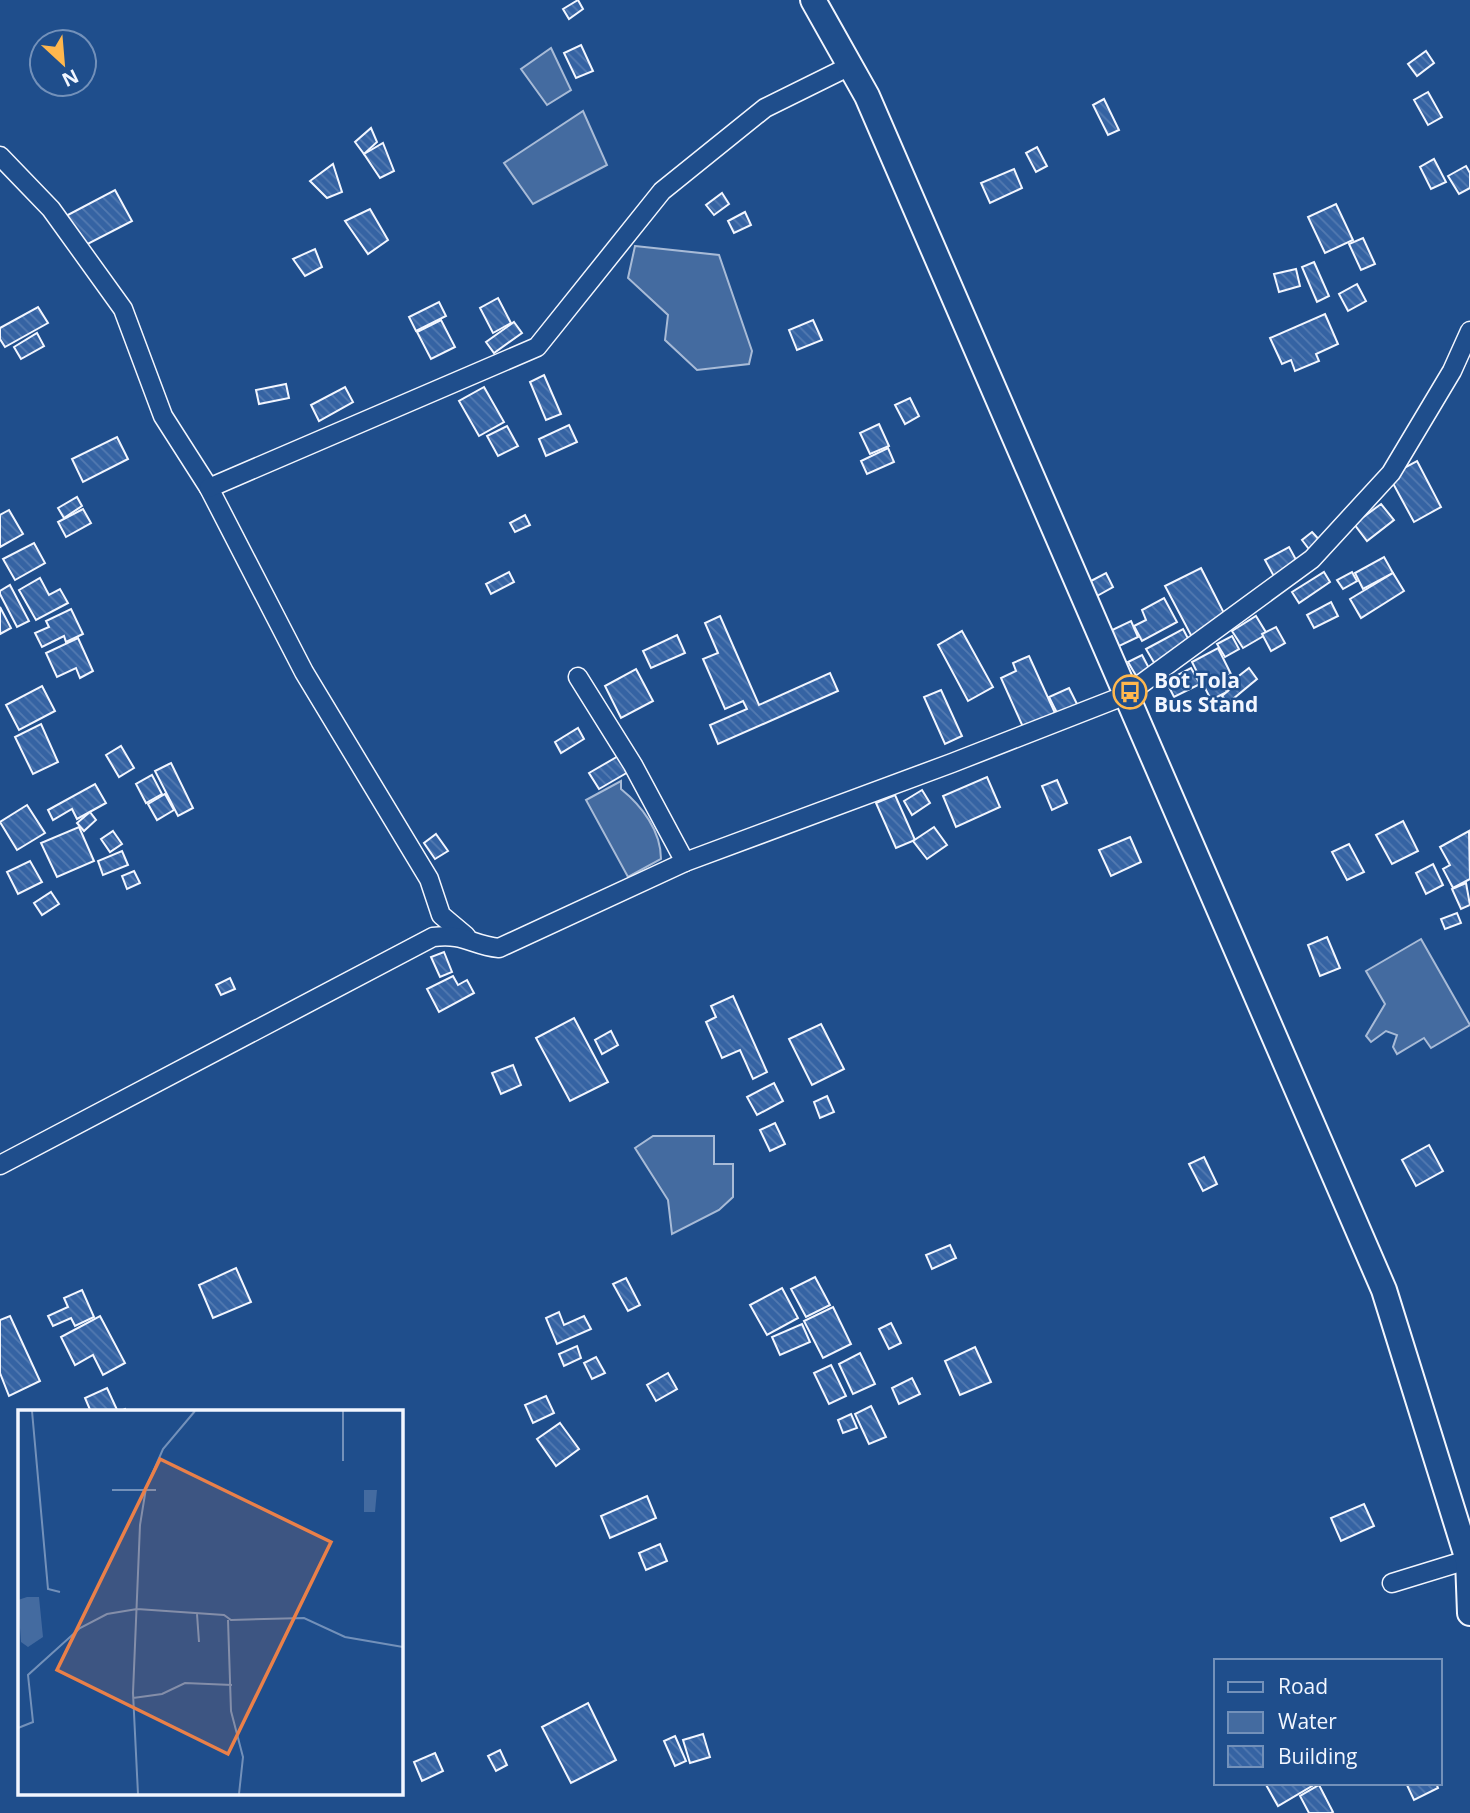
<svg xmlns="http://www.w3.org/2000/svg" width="1470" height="1813" font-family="'Open Sans',sans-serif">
<defs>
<pattern id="building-back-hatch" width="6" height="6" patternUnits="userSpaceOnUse" patternTransform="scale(1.75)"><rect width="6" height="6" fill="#3563a3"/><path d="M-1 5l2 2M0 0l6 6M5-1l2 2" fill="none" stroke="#537ab1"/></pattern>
</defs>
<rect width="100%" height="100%" fill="#1f4e8c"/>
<g fill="#446ba0" stroke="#a8bbd7" stroke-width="2">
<polygon points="551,48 571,90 547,105 521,69"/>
<polygon points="583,111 607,165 533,204 504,163"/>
<polygon points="635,246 719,255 752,351 749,364 697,370 665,340 668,315 628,278"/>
<path d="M621 781V789C642 806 661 831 661 859L628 877 586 800Z"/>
<polygon points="1421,939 1470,1025 1431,1048 1424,1038 1397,1054 1393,1047 1397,1035 1386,1031 1371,1042 1366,1036 1385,1004 1366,971"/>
<polygon points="653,1136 714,1136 714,1164 733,1164 733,1197 719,1210 672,1234 668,1200 635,1148"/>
</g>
<g fill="url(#building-back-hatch)" stroke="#f2f6ff" stroke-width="2">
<polygon points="578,0 583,9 569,19 563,9"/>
<polygon points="581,45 593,71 576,78 564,53"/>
<polygon points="1426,51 1434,63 1417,76 1408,64"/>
<polygon points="1428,92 1442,117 1428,125 1414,100"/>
<polygon points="1104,99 1119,130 1108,135 1093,105"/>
<polygon points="371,128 377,142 364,154 355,142"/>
<polygon points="383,143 394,171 380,178 364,154"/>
<polygon points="1037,147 1047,166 1036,172 1026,153"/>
<polygon points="1434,159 1446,182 1431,189 1420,167"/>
<polygon points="333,164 342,192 327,198 310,181"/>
<polygon points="1466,166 1470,173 1470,188 1459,194 1448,176"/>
<polygon points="1014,169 1022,188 990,203 981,183"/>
<polygon points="115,190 132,221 80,248 64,217"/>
<polygon points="722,193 729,204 714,215 706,205"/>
<polygon points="1336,204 1353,240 1325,253 1308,217"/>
<polygon points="370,209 388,240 368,254 345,221"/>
<polygon points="745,212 751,225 734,233 728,221"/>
<polygon points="1363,238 1375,264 1361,270 1349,244"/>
<polygon points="315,249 322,267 305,276 293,259"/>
<polygon points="1314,262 1329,296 1317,302 1302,267"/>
<polygon points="1296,269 1300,286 1279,292 1274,274"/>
<polygon points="1357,284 1366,301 1348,311 1339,294"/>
<polygon points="498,298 511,323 493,333 480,308"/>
<polygon points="439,302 446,316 416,331 409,317"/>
<polygon points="38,307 48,323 5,347 0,339 0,328"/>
<polygon points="1325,314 1338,344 1316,354 1319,361 1295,371 1291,360 1282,364 1270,338"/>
<polygon points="441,320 455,347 431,359 417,332"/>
<polygon points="813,320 822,340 797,350 789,330"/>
<polygon points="514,322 522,333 494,353 486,342"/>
<polygon points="37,333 44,346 21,359 14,347"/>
<polygon points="544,375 561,414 546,420 530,382"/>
<polygon points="286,384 289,398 259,404 256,390"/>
<polygon points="345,387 353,402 319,421 311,405"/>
<polygon points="484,387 504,422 479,436 459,401"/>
<polygon points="910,398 919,416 905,424 895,405"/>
<polygon points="879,424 889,446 870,454 860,433"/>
<polygon points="569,425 577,442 546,456 539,439"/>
<polygon points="507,426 518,446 498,456 487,436"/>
<polygon points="117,437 128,459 83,482 72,459"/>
<polygon points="888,448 894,462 867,474 861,461"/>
<polygon points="1417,461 1441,507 1414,522 1389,476"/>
<polygon points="77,497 82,506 64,518 58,508"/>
<polygon points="1381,504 1394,520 1367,541 1354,524"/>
<polygon points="83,509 91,523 66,537 58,522"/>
<polygon points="9,510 23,534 0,547 0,515"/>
<polygon points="525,515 530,525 515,532 510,523"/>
<polygon points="1312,532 1323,544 1312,553 1302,540"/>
<polygon points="34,543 45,563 15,580 3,559"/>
<polygon points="1289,547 1300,567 1276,580 1265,560"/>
<polygon points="1384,557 1393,573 1363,589 1355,573"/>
<polygon points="1201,568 1228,621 1193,639 1165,586"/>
<polygon points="509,572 514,582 491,594 486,584"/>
<polygon points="1324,572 1330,582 1299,603 1292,592"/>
<polygon points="1352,572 1357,581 1343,589 1337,580"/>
<polygon points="1106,573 1113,587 1097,596 1089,582"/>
<polygon points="1393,573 1404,591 1361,618 1350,599"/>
<polygon points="40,578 49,595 60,589 68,603 36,620 19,590"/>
<polygon points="10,585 29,621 17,627 0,594 0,591"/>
<polygon points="1164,598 1177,622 1142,641 1134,626 1146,620 1142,610"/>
<polygon points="1331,602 1338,616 1314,628 1307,615"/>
<polygon points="0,607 11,628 0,634"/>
<polygon points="71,609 83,634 66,642 64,636 42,647 35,633 49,627 46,621"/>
<polygon points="720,616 759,705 830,673 838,691 718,744 710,725 747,709 743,701 725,709 703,659 718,653 705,623"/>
<polygon points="1256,616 1267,634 1243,648 1232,631"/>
<polygon points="1131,621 1138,637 1115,648 1108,632"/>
<polygon points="1276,627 1285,643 1271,651 1262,634"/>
<polygon points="1183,629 1192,646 1156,666 1146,649"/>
<polygon points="962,631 993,687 968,701 938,645"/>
<polygon points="677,635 685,653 651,668 643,651"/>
<polygon points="1232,636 1239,649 1225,657 1217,644"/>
<polygon points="78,638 93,671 80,678 76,668 57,677 46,653"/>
<polygon points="1218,648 1231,674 1221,679 1227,692 1211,700 1192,662"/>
<polygon points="1142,655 1151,672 1138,679 1128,662"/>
<polygon points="1029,656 1055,713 1023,727 1001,678 1016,671 1013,663"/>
<polygon points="1191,668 1200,684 1174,697 1166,681"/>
<polygon points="1249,668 1257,679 1228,703 1222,696 1229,690 1226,686"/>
<polygon points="636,669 653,701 621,718 605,686"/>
<polygon points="42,686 55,711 19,730 6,705"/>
<polygon points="1069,688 1078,706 1058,715 1049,697"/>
<polygon points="941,690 962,736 945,744 924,697"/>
<polygon points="41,724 58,762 33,774 15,737"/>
<polygon points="578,728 584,739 561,753 555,742"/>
<polygon points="121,746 134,768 119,777 106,755"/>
<polygon points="620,755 630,771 599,789 589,773"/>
<polygon points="171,763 193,808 178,816 155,771"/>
<polygon points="152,775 162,794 146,803 136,784"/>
<polygon points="987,777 1000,807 956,827 943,796"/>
<polygon points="1057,780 1067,803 1052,810 1042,786"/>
<polygon points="95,784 106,803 77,819 72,809 53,820 48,810"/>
<polygon points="922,790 930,803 912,815 904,801"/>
<polygon points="165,794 174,810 157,820 148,804"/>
<polygon points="895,795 915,840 896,848 876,803"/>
<polygon points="27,805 45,833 17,850 0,822"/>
<polygon points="90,812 96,820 84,831 77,823"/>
<polygon points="1403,821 1418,851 1392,864 1376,835"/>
<polygon points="79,827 94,861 57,877 41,843"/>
<polygon points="934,827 947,845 927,859 913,841"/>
<polygon points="113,831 122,844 110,852 101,839"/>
<polygon points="1469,831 1470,879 1453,888 1443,869 1450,865 1440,847"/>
<polygon points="436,834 448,851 435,859 424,843"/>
<polygon points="1130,837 1141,862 1111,876 1099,850"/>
<polygon points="1349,844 1364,872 1347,880 1332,852"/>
<polygon points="122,851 128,865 103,875 98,861"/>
<polygon points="30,861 42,882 18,894 7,872"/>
<polygon points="1433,864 1443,885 1426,894 1416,873"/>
<polygon points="134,871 140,883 127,889 122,876"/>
<polygon points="1466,883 1470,905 1461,909 1452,889"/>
<polygon points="51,892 59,904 42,915 34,903"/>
<polygon points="1457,913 1461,923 1445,929 1441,919"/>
<polygon points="1327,937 1340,968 1320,976 1308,945"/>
<polygon points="444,952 452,972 440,977 431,957"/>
<polygon points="453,976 458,985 467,980 474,993 439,1012 427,989"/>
<polygon points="230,978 235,989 221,995 216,985"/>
<polygon points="733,996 767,1072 753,1079 740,1050 722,1058 706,1022 716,1017 711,1006"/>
<polygon points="574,1018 608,1082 570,1101 536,1038"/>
<polygon points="821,1024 844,1069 812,1085 789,1039"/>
<polygon points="611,1031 618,1045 602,1054 595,1040"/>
<polygon points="513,1065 521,1085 501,1094 492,1073"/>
<polygon points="774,1083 783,1101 757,1115 747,1097"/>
<polygon points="827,1096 834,1112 820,1118 814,1102"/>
<polygon points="775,1123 785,1144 770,1151 760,1130"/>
<polygon points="1429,1145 1443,1171 1416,1186 1402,1160"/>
<polygon points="1204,1157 1217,1184 1203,1191 1189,1164"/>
<polygon points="950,1245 956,1258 932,1269 926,1255"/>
<polygon points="236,1268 251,1302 213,1318 199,1285"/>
<polygon points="815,1277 830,1305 806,1317 791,1289"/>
<polygon points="626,1278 640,1305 628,1311 613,1284"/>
<polygon points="782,1288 798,1318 767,1335 750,1305"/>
<polygon points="82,1290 94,1317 75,1326 71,1318 53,1326 48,1316 68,1307 64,1298"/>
<polygon points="833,1307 851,1344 823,1358 804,1321"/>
<polygon points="559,1312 564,1325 584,1316 591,1329 557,1344 546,1318"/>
<polygon points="10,1316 40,1381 9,1396 0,1373 0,1320"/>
<polygon points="100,1316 125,1363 103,1375 93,1355 75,1365 61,1337"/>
<polygon points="891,1323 901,1343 889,1349 879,1329"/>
<polygon points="802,1324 810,1342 780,1355 772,1337"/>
<polygon points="577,1346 581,1358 564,1366 559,1354"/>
<polygon points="975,1347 991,1382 960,1395 945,1361"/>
<polygon points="860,1353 875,1384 853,1394 839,1364"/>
<polygon points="596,1357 605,1373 592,1379 584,1363"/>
<polygon points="831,1365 846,1396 829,1404 814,1373"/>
<polygon points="668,1373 677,1389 656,1401 647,1385"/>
<polygon points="912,1378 920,1394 899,1404 892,1388"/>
<polygon points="107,1388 118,1412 125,1409 126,1412 91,1412 85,1398"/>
<polygon points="546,1396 554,1413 533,1423 525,1405"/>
<polygon points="871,1406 886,1437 869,1444 855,1414"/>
<polygon points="851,1414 857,1428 843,1433 838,1420"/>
<polygon points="560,1423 579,1449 556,1466 537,1439"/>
<polygon points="647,1496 656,1518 610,1538 601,1516"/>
<polygon points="1364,1504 1374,1526 1341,1541 1331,1518"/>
<polygon points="660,1544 667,1561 646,1570 639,1553"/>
<polygon points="588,1703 616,1760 571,1783 542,1727"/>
<polygon points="703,1734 710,1757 690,1763 683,1740"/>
<polygon points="675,1736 686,1761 675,1766 664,1741"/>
<polygon points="500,1750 507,1765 496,1771 488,1756"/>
<polygon points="435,1753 443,1771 422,1781 414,1762"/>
<polygon points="1265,1783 1317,1783 1278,1806"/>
<polygon points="1406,1783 1436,1783 1438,1788 1414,1800"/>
<polygon points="1319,1785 1333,1812 1331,1813 1309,1813 1300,1796"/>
</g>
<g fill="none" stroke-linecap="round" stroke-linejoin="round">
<defs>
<g id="minor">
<polyline points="0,156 51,209 123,309 163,416 209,488 304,672 429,879 441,915 466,936"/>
<polyline points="209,488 537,347 662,191 765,108 850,66"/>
<polyline points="578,677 633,765 685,862"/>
<path d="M0 1165 433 937C465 933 471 945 499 948L685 862 952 763 1126 695 1312 559 1391 473 1452 371 1470 331"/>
<polyline points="1392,1583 1470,1559"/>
</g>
<polyline id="secondary" points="813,0 867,96 1384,1290 1468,1560 1470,1613"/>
</defs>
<use href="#minor" stroke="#f2f6ff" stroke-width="21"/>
<use href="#secondary" stroke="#f2f6ff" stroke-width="28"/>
<use href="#minor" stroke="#1f4e8c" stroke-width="18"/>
<use href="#secondary" stroke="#1f4e8c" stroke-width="24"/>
</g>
<defs>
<symbol id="bus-ring" viewBox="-11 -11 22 22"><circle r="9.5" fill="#1f4e8c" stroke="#ffb74d" stroke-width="1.5"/><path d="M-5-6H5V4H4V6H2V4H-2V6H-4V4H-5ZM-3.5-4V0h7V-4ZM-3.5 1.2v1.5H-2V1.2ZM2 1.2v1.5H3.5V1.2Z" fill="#ffb74d"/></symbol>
</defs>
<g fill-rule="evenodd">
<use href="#bus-ring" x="1111" y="673" width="38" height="38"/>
</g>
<g text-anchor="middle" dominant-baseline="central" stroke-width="5" stroke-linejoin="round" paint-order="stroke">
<g font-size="21" font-weight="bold" fill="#f2f6ff" stroke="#1f4e8c" text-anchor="start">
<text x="1154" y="680">Bot Tola<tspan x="1154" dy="24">Bus Stand</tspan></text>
</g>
</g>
<g transform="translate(18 1410)">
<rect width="385" height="385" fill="#1f4e8c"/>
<path d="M346 80H359L357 102H346ZM9 187H21L25 227 10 237 3 232 0 190Z" fill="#446ba0"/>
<path fill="none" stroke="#7391ba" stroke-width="2" d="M14 1 30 179 42 182M325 51V1M94 80H138M179 204 181 232M210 210 213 301 225 347 221 384M115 288 144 284 167 273 214 275M0 318 15 312 10 265 62 218 89 204 119 199 206 205 213 210 286 208 327 227 385 237M120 384 115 283 122 115 128 78 145 39 177 1"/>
<path fill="#ea8049" fill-opacity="0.15" stroke="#ea8049" stroke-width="3.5" d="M142 49 313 132 210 344 39 260Z"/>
<rect width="385" height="385" fill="none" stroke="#f2f6ff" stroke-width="3.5"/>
</g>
<rect x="1214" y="1659" width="228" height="126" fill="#1f4e8c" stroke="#7391ba" stroke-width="2"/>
<rect x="1228" y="1682" width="35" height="10" fill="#1f4e8c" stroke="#7391ba" stroke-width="2"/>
<text x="1278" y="1694" font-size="21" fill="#f2f6ff">Road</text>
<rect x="1228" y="1712" width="35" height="21" fill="#446ba0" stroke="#7391ba" stroke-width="2"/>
<text x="1278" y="1729" font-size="21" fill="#f2f6ff">Water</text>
<rect x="1228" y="1746" width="35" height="21" fill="url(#building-back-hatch)" stroke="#7391ba" stroke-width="2"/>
<text x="1278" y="1764" font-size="21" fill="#f2f6ff">Building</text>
<g transform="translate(63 63) rotate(154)"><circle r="33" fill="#1f4e8c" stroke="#7391ba" stroke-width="2"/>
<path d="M0-5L12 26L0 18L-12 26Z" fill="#ffb74d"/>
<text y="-10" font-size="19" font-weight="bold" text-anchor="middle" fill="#f2f6ff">N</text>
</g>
</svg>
